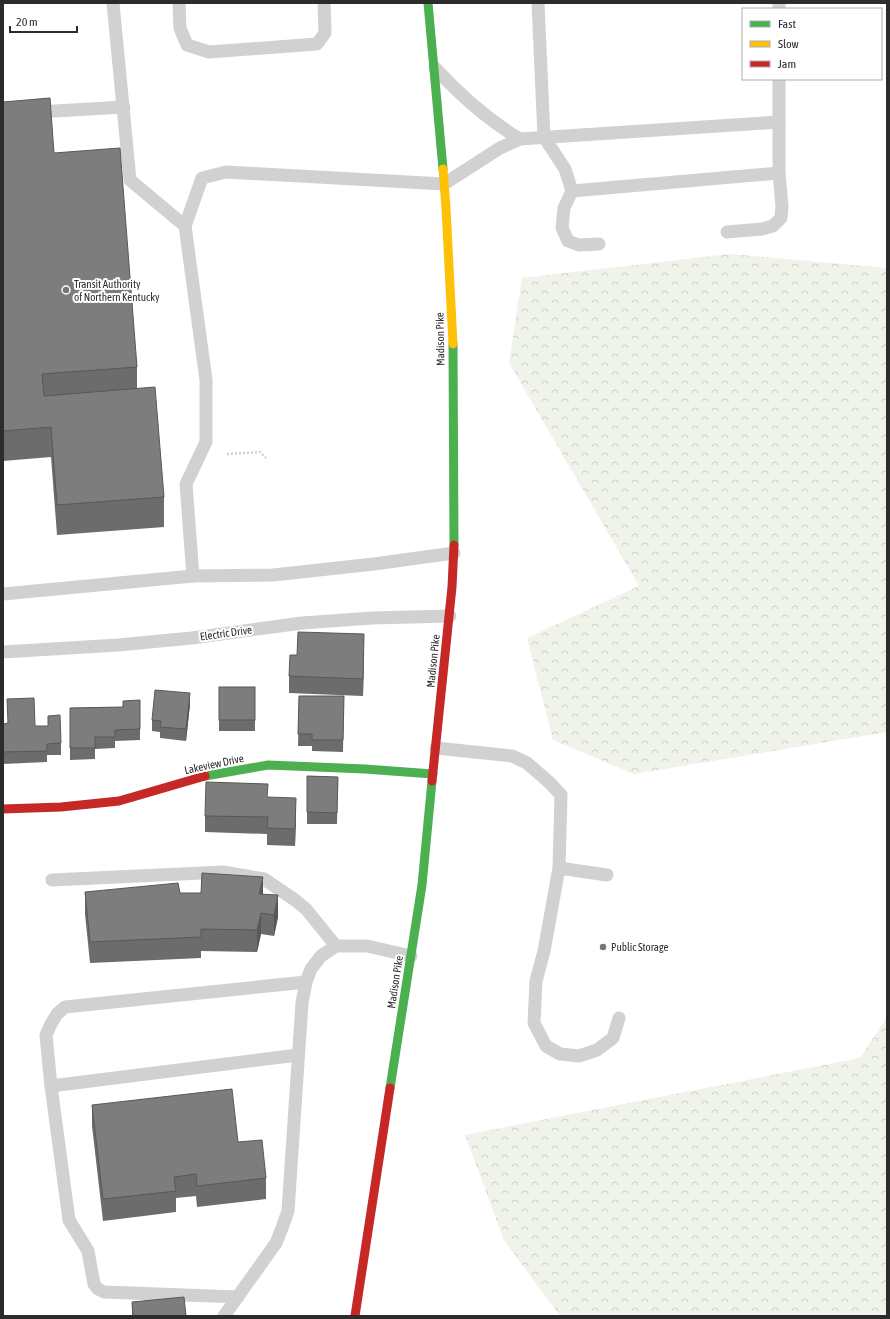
<svg xmlns="http://www.w3.org/2000/svg" width="890" height="1319" font-family="'Asap Condensed',sans-serif">
<defs>
<pattern id="forest-crowns" width="20" height="18" patternUnits="userSpaceOnUse"><rect width="20" height="18" fill="#eff3ea"/><path d="M2 6a3 3 0 1 1 6 0M12 15a3 3 0 1 1 6 0" fill="none" stroke="#cdd0c9"/></pattern>
</defs>
<rect width="100%" height="100%" fill="#fff"/>
<g fill="url(#forest-crowns)">
<polygon points="730,254 887,268 887,732 634,774 553,740 527,638 639,586 509,363 522,278"/>
<polygon points="887,1017 887,1316 560,1316 504,1240 465,1135 860,1058"/>
</g>
<g fill="none" stroke-linecap="round" stroke-linejoin="round">
<polyline stroke="#d1d1d1" stroke-width="2.5" stroke-dasharray="2 2" stroke-linecap="butt" points="227,454 260,452 266,458"/>
<g stroke="#d1d1d1" stroke-width="13">
<polyline points="113,3 130,180 185,226 206,380 206,442 186,484 193,576"/>
<polyline points="179,3 180,28 187,45 209,52 317,44 325,33 324,3"/>
<polyline points="538,3 544,137 565,169 572,191 564,208 562,228 568,241 579,245 599,244"/>
<polyline points="779,9 779,3"/>
<path d="M435 68C460 95 488 120 520 139"/>
<polyline points="3,114 124,107"/>
<polyline points="572,191 779,173"/>
<polyline points="185,226 202,178 226,172 444,184 500,148 520,139 779,122"/>
<polyline points="727,232 762,229 773,226 781,218 782,206 779,173 779,79"/>
<polyline points="3,594 193,576 273,575 374,564 454,553"/>
<polyline points="3,652 118,645 192,638 302,623 372,618 450,616"/>
<polyline points="436,748 512,756 527,763 550,783 561,795 559,868 544,951 536,981 534,1023 546,1046 560,1054 579,1056 597,1050 613,1038 619,1018"/>
<polyline points="559,868 607,875"/>
<polyline points="52,880 223,872 264,879 295,900 306,909 336,946"/>
<polyline points="51,1086 298,1055"/>
<polyline points="238,1297 104,1292 98,1289 94,1284 88,1251 69,1220 51,1086 46,1035 51,1024 57,1014 65,1007 306,982"/>
<polyline points="224,1316 276,1243 282,1228 288,1211 302,1003 306,982 311,969 321,956 336,946 367,946 411,956"/>
</g>
<g stroke="#4caf50" stroke-width="9">
<polyline points="428,3 443,169"/>
<polyline points="453,344 454,545"/>
<polyline points="205,776 268,765 365,769 433,774"/>
<polyline points="390,1088 422,885 432,781"/>
</g>
<polyline stroke="#ffc107" stroke-width="9" points="443,169 446,208 453,344"/>
<g stroke="#c62828" stroke-width="9">
<polyline points="432,781 452,587 454,545"/>
<polyline points="3,809 61,807 119,801 205,776"/>
<polyline points="355,1316 390,1088"/>
</g>
</g>
<g fill="#6c6c6c">
<polygon points="3,102 54,153 137,367 137,388 164,497 164,527 57,535 51,457 3,461"/>
<polygon points="364,651 363,696 289,693 289,676"/>
<rect x="219" y="687" width="36" height="44"/>
<polygon points="299,696 344,696 343,752 312,751 312,746 298,746"/>
<polygon points="140,700 140,740 115,741 115,748 95,749 95,759 70,760 70,708 123,707"/>
<polygon points="190,704 186,741 160,738 160,732 152,731 152,720"/>
<polygon points="3,724 35,726 61,743 61,755 47,755 47,762 3,764"/>
<polygon points="307,776 338,777 337,824 307,824"/>
<polygon points="268,797 296,815 295,846 267,845 267,834 205,832 205,816"/>
<polygon points="85,892 263,894 278,917 274,936 261,934 257,952 201,951 201,958 90,963 85,914"/>
<polygon points="92,1105 238,1142 266,1178 266,1199 197,1207 196,1196 176,1198 176,1212 103,1221 92,1126"/>
<polygon points="132,1302 186,1316 132,1316"/>
</g>
<g fill="#585858">
<polygon points="364,634 364,651 363,696 363,679"/>
<polygon points="190,693 190,704 186,741 186,729"/>
<polygon points="296,798 296,815 295,846 295,829"/>
<polygon points="263,877 263,898 259,894"/>
<polygon points="278,895 278,917 274,936 274,915"/>
<polygon points="261,913 261,934 257,952 257,930"/>
</g>
<g fill="#7d7d7d" stroke="#585858">
<polygon points="50,98 54,153 120,148 137,367 42,374 44,396 155,387 164,497 57,505 51,427 3,431 3,102"/>
<polygon points="298,632 364,634 363,679 289,676 290,655 297,655"/>
<rect x="219" y="687" width="36" height="33"/>
<polygon points="155,690 190,693 186,729 160,727 161,721 152,720"/>
<polygon points="299,696 344,696 343,740 312,740 312,734 298,734"/>
<polygon points="34,698 35,726 48,726 48,716 60,715 61,743 47,744 47,751 3,752 3,724 8,723 7,699"/>
<polygon points="140,700 140,729 115,730 115,737 95,737 95,748 70,748 70,708 123,707 123,701"/>
<polygon points="307,776 338,777 337,813 307,812"/>
<polygon points="206,782 268,784 267,797 296,798 295,829 267,828 268,817 205,816"/>
<polygon points="202,873 263,877 259,894 278,895 274,915 261,913 257,930 201,929 201,937 90,942 85,892 178,883 180,893 201,893"/>
<polygon points="232,1089 238,1142 262,1140 266,1178 197,1186 196,1174 174,1177 176,1191 103,1199 92,1105"/>
<polygon points="184,1297 186,1316 133,1316 132,1302"/>
</g>
<g fill="#767676" stroke="#fff" stroke-width="1.5">
<circle cx="66" cy="290" r="4"/>
<circle cx="603" cy="947" r="4"/>
</g>
<g text-anchor="middle" dominant-baseline="central" stroke-width="4" stroke-linejoin="round" paint-order="stroke">
<g font-size="11" fill="#2c2c2c" stroke="#fff" text-anchor="start">
<text x="74" y="284">Transit Authority<tspan x="74" dy="13">of Northern Kentucky</tspan></text>
<text x="611" y="947">Public Storage</text>
</g>
<g font-size="11" fill="#2c2c2c" stroke="#fff">
<text transform="translate(440 339) rotate(-91)">Madison Pike</text>
<text transform="translate(226 633) rotate(-8)">Electric Drive</text>
<text transform="translate(433 661) rotate(-84)">Madison Pike</text>
<text transform="translate(214 764) rotate(-12)">Lakeview Drive</text>
<text transform="translate(395 982) rotate(-81)">Madison Pike</text>
</g>
</g>
<rect width="890" height="1319" fill="none" stroke="#2c2c2c" stroke-width="8"/>
<rect x="742" y="8" width="140" height="72" fill="#ffffff" stroke="#ababab"/>
<rect x="750" y="21" width="20" height="6" fill="#4caf50" stroke="#ababab"/>
<text x="778" y="28" font-size="12" fill="#2c2c2c">Fast</text>
<rect x="750" y="41" width="20" height="6" fill="#ffc107" stroke="#ababab"/>
<text x="778" y="48" font-size="12" fill="#2c2c2c">Slow</text>
<rect x="750" y="61" width="20" height="6" fill="#c62828" stroke="#ababab"/>
<text x="778" y="68" font-size="12" fill="#2c2c2c">Jam</text>
<path d="M10 26v6h67v-6" fill="none" stroke="#2c2c2c" stroke-width="2"/>
<text x="16" y="26" font-size="12" fill="#2c2c2c" stroke="#ffffff" stroke-width="3" paint-order="stroke">20 m</text>
</svg>
